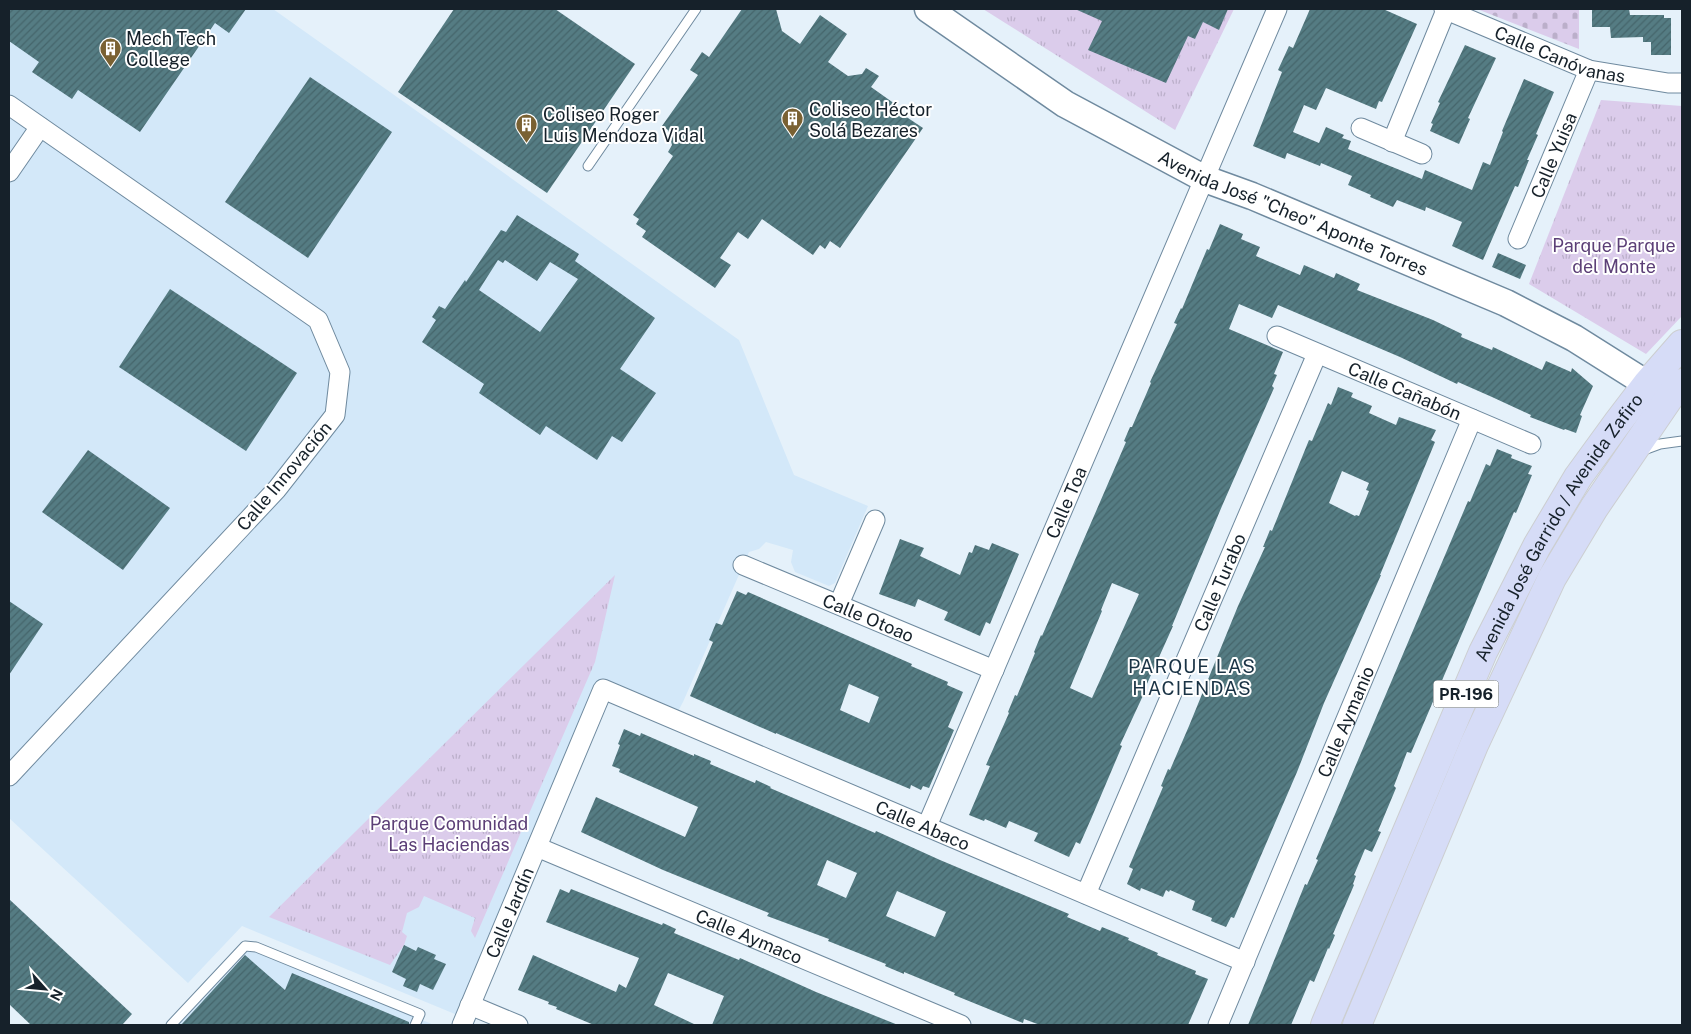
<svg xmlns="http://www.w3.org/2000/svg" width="1691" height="1034" font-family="'Public Sans',sans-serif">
<defs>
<pattern id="cemetery-stones" width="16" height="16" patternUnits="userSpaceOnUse" patternTransform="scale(1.25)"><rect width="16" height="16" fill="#dbcceb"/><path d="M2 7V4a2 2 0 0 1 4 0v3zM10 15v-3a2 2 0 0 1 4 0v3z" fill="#bbafca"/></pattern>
<pattern id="park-tufts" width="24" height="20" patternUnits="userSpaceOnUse" patternTransform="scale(1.25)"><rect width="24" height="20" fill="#dbcceb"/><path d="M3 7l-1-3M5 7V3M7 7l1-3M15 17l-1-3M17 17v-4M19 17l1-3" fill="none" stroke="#bbafca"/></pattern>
<pattern id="building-hatch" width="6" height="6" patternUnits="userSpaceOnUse" patternTransform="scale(1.25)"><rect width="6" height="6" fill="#557c83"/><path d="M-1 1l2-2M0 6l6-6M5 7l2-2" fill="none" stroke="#45656b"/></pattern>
</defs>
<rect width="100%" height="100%" fill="#e5f1fa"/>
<g fill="#d3e8f9">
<polygon points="9,9 273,9 739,340 794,475 868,506 835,583 829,586 795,572 791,562 793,550 766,542 759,549 749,552 683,702 674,719 606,690 467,1019 242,926 188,983 9,818"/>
<polygon points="244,944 434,1025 165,1025"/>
</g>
<polygon fill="url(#cemetery-stones)" points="1477,9 1579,9 1579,49"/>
<g fill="url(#park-tufts)">
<polygon points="983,9 1234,9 1175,130"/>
<polygon points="1601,100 1682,106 1682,316 1646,354 1529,284"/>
<polygon points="615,575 595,662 475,938 471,931 475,918 424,896 419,907 407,913 402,932 407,936 404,945 390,965 269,917"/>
</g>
<g fill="url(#building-hatch)" fill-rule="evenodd">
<polygon points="9,9 246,9 229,33 215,23 140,132 78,90 72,99 32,72 39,62 9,41"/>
<polygon points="454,9 555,9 635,64 547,193 398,92"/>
<polygon points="742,9 751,10 776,9 782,31 800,44 820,15 847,34 828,62 848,76 862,74 866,68 879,76 871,87 902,109 899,112 923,128 840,248 830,241 825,249 820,245 813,255 762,219 748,239 738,232 720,258 731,265 715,288 642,237 646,231 636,224 639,219 633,215 673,156 668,152 672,145 668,130 662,126 698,75 690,70 702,52 709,57"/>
<polygon points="1075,9 1228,9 1219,30 1203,22 1195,39 1188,36 1166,83 1088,50 1102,21"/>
<polygon points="1310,9 1383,9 1417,24 1382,102 1379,101 1376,109 1326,88 1316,110 1304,105 1293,132 1319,143 1326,127 1344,135 1342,138 1351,141 1348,149 1422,179 1425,170 1472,190 1483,162 1490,165 1503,132 1502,131 1524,79 1554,92 1536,134 1538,135 1527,160 1529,160 1518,187 1515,186 1483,260 1452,246 1462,222 1426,207 1425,211 1397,200 1393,207 1370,197 1371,195 1348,185 1352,176 1321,163 1320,166 1287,153 1285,159 1253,146 1282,72 1278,70 1289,46 1293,48"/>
<polygon points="1592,9 1629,9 1630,15 1664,15 1664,18 1671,18 1671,55 1651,55 1651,42 1643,42 1643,37 1611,38 1610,27 1592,27"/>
<polygon points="1465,45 1496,58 1468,118 1470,119 1459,144 1430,131 1433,124 1431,123 1440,103 1438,102"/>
<polygon points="310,77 392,132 308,258 225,202"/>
<path d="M517 215 579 254 575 261 655 318 620 369 656 393 622 442 612 436 597 460 546 426 540 435 479 393 484 384 422 342 436 320 432 317 439 306 445 309 465 280 466 282 501 230 506 232ZM498 260 503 263 505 260 537 281 550 262 578 279 540 332 479 290Z"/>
<path d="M1220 224 1243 234 1241 239 1260 247 1256 256 1300 275 1304 265 1334 278 1336 273 1360 284 1357 290 1433 320 1462 334 1461 337 1492 350 1493 347 1542 370 1546 361 1571 372 1572 368 1593 386 1580 415 1582 416 1576 433 1565 429 1564 430 1530 417 1531 415 1492 397 1458 382 1457 384 1400 357 1278 305 1272 318 1239 304 1229 329 1283 352 1274 374 1277 375 1272 386 1274 388 1222 506 1172 626H1173L1146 686 1147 687 1120 745 1122 746 1091 819 1080 844 1076 842 1069 857 1034 841 1038 833 1009 821 1006 828 985 819 984 821 969 815 990 766 986 765 1009 713 1008 712 1015 695 1017 696 1035 653 1034 652 1041 635 1042 636 1126 442 1124 441 1130 427H1132L1151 383 1150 382 1177 324 1174 323 1181 308 1182 309 1207 249 1209 250ZM1112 583 1139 594 1092 698 1070 688 1102 611 1101 610Z"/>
<polygon points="1498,253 1526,265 1520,279 1492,267"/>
<polygon points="170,289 297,373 246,451 119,367"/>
<path d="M1338 387 1353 393 1351 397 1372 406 1369 413 1396 425 1399 417 1436 430 1431 440 1435 442 1380 575H1381L1324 703 1297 772 1234 918 1231 917 1226 927 1211 921 1212 918 1192 910 1195 901 1170 890 1169 892 1166 890 1163 897 1141 888 1140 891 1127 884 1133 869 1129 867 1163 787 1161 786 1168 769 1170 770 1189 726 1238 606 1265 547H1263L1270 530 1272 531 1309 440 1312 441 1328 403 1331 405ZM1342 471 1369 483 1366 490 1369 491 1359 516 1356 515 1355 516 1329 503Z"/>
<polygon points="1497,449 1512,455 1511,458 1532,466 1528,474 1532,475 1516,513 1514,512 1411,753 1407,752 1394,786 1396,788 1378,831 1381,832 1372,852 1365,849 1354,875 1356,876 1353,884 1354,885 1333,934 1335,935 1329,949 1328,948 1314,982 1310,980 1291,1025 1248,1025 1305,884 1307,885 1318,860 1316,859 1468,501 1470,502 1486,464 1490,466"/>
<polygon points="88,450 170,508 123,570 42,512"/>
<polygon points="900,539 924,548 920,556 960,575 969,552 972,553 975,545 989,550 992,543 1019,554 990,624 986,622 980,636 944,620 948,612 918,599 915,607 879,594"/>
<path d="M737 591 746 595 748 592 912 664 911 666 948 682 947 685 963 692 948 727 954 730 929 788 923 786 921 790 911 785 910 789 776 733V734L690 696 713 642 709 640 716 623 722 625ZM849 684 879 697 869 723 840 710Z"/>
<polygon points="9,601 43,624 9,675"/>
<path d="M624 729 640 736 641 733 694 756V754L711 761 710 764 755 783 756 780 771 787 770 788 875 833 876 831 940 860 1069 914 1067 917 1100 931 1102 927 1129 938 1128 940 1158 953 1157 955 1196 971 1195 974 1208 979 1188 1025H1040L1024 1019 1023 1023 954 995 955 993 904 972V974L885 966 886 964 828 941 829 939 767 916 769 913 663 870 581 832 596 797 685 837 698 807 619 772 620 769 612 766 620 745 618 744ZM827 860 857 873 846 898 817 885ZM897 891 946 912 935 937 886 916Z"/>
<polygon points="560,889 569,893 571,889 662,925 663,923 676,929 674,933 739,960 740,958 816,992 898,1025 712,1025 724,996 668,973 654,1005 696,1025 594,1025 556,1009 557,1007 548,1004 549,1002 518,990 533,955 616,992 619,984 626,988 639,958 546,922"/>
<polygon points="9,899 132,1014 122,1025 31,1025 9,1004"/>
<polygon points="404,945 416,951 418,947 436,955 434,959 446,964 433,990 420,984 417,992 403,986 406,979 392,972"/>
<polygon points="245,955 285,990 292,973 409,1022 409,1025 181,1025"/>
</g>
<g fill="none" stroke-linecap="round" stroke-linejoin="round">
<defs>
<g id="lane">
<polyline points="588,166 696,9"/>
<polyline points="1641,451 1660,444 1682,441"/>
<polyline points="171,1025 245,946 256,947 420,1014 415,1025"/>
</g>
<g id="street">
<path id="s1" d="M1444 9 1589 70 1668 83H1682"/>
<polyline points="9,105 318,320 340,372 335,415 277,489 9,776"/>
<polyline points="1361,128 1422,154"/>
<polyline points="1392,142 1446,10"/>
<polyline points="9,172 40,127"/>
<path id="s2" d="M1518 239 1589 70"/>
<path id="s3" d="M1277 336 1531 444"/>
<path id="s4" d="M743 565 994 670"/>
<polyline points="839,604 875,520"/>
<path id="s5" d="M927 826 1277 9"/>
<path id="s6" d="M537 847 961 1025"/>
<path id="s7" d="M1086 894 1317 354"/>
<polyline points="470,1005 518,1025"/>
<path id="s8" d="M462 1025 603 689 1245 962"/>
<path id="s9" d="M1218 1025 1472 419"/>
</g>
<g id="secondary">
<path id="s10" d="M928 9 1065 104 1205 179 1252 196 1506 303 1574 338 1666 396"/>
</g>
<g id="primary">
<path id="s11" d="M1325 1025 1483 652 1537 546 1578 477 1618 422 1647 384 1682 344"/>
<polyline points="1357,1025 1474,745 1552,578 1594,508 1669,398 1682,383"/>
</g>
</defs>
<use href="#lane" stroke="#6f8a9f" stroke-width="11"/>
<use href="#street" stroke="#6f8a9f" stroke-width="21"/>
<use href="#secondary" stroke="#6f8a9f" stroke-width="29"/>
<use href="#primary" stroke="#ccced0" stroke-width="30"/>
<use href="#lane" stroke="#fff" stroke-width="9"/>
<use href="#street" stroke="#fff" stroke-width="19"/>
<use href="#secondary" stroke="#fff" stroke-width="26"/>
<use href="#primary" stroke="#d6dcf7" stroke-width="28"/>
</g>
<defs>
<symbol id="building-pin" viewBox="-11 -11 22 30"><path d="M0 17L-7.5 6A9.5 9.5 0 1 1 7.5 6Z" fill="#7a6132" stroke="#fff"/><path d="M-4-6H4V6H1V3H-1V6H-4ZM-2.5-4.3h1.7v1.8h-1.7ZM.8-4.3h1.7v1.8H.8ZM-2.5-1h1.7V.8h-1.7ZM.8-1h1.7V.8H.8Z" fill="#fff"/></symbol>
</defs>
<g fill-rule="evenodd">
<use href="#building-pin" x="98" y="36" width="25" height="34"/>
<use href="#building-pin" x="780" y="106" width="25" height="34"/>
<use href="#building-pin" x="514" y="112" width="25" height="34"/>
</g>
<g text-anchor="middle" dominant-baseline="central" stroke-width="4" stroke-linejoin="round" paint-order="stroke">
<rect fill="#fff" stroke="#5c646a" stroke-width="1" x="1433.5" y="680.5" width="65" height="27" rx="4"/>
<g font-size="16" font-weight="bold" fill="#16212a">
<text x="1466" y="694">PR-196</text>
</g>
<g font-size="18" fill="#16212a" stroke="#fff" text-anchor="start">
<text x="126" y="38">Mech Tech<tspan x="126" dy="21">College</tspan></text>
<text x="809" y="109">Coliseo Héctor<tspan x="809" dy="21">Solá Bezares</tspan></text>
<text x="543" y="114">Coliseo Roger<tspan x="543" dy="21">Luis Mendoza Vidal</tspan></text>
</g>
<g font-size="18" fill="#16212a" stroke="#fff">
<text stroke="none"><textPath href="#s1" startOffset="125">Calle Canóvanas</textPath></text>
<text stroke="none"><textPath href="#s2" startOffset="91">Calle Yuisa</textPath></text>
<text stroke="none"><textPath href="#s10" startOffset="420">Avenida José "Cheo" Aponte Torres</textPath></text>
<text stroke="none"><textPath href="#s3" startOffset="139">Calle Cañabón</textPath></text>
<text transform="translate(284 476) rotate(-50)">Calle Innovación</text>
<text stroke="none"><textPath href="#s5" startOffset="352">Calle Toa</textPath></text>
<text stroke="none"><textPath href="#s11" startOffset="551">Avenida José Garrido / Avenida Zafiro</textPath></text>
<text stroke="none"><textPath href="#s7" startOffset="339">Calle Turabo</textPath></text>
<text stroke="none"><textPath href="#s4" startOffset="136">Calle Otoao</textPath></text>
<text stroke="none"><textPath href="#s9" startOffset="329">Calle Aymanio</textPath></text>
<text stroke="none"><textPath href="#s8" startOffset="712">Calle Abaco</textPath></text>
<text stroke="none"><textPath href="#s8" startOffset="122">Calle Jardín</textPath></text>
<text stroke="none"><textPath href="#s6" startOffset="230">Calle Aymaco</textPath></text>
</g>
<g font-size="18" fill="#5c3f77" stroke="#fff">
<text x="1614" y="245">Parque Parque<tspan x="1614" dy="21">del Monte</tspan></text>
<text x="449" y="823">Parque Comunidad<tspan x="449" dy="21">Las Haciendas</tspan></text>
</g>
<g font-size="19" letter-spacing="1" fill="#1a3345" stroke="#fff">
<text x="1192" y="666">PARQUE LAS<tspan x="1192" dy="22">HACIENDAS</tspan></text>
</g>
</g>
<rect width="1691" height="1034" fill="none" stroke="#16212a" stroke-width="20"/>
<g transform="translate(45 989) rotate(117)" stroke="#ffffff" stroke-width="4" paint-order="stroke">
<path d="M0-4L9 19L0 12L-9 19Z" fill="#16212a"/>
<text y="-8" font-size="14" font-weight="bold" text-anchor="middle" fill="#16212a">N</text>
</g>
</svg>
